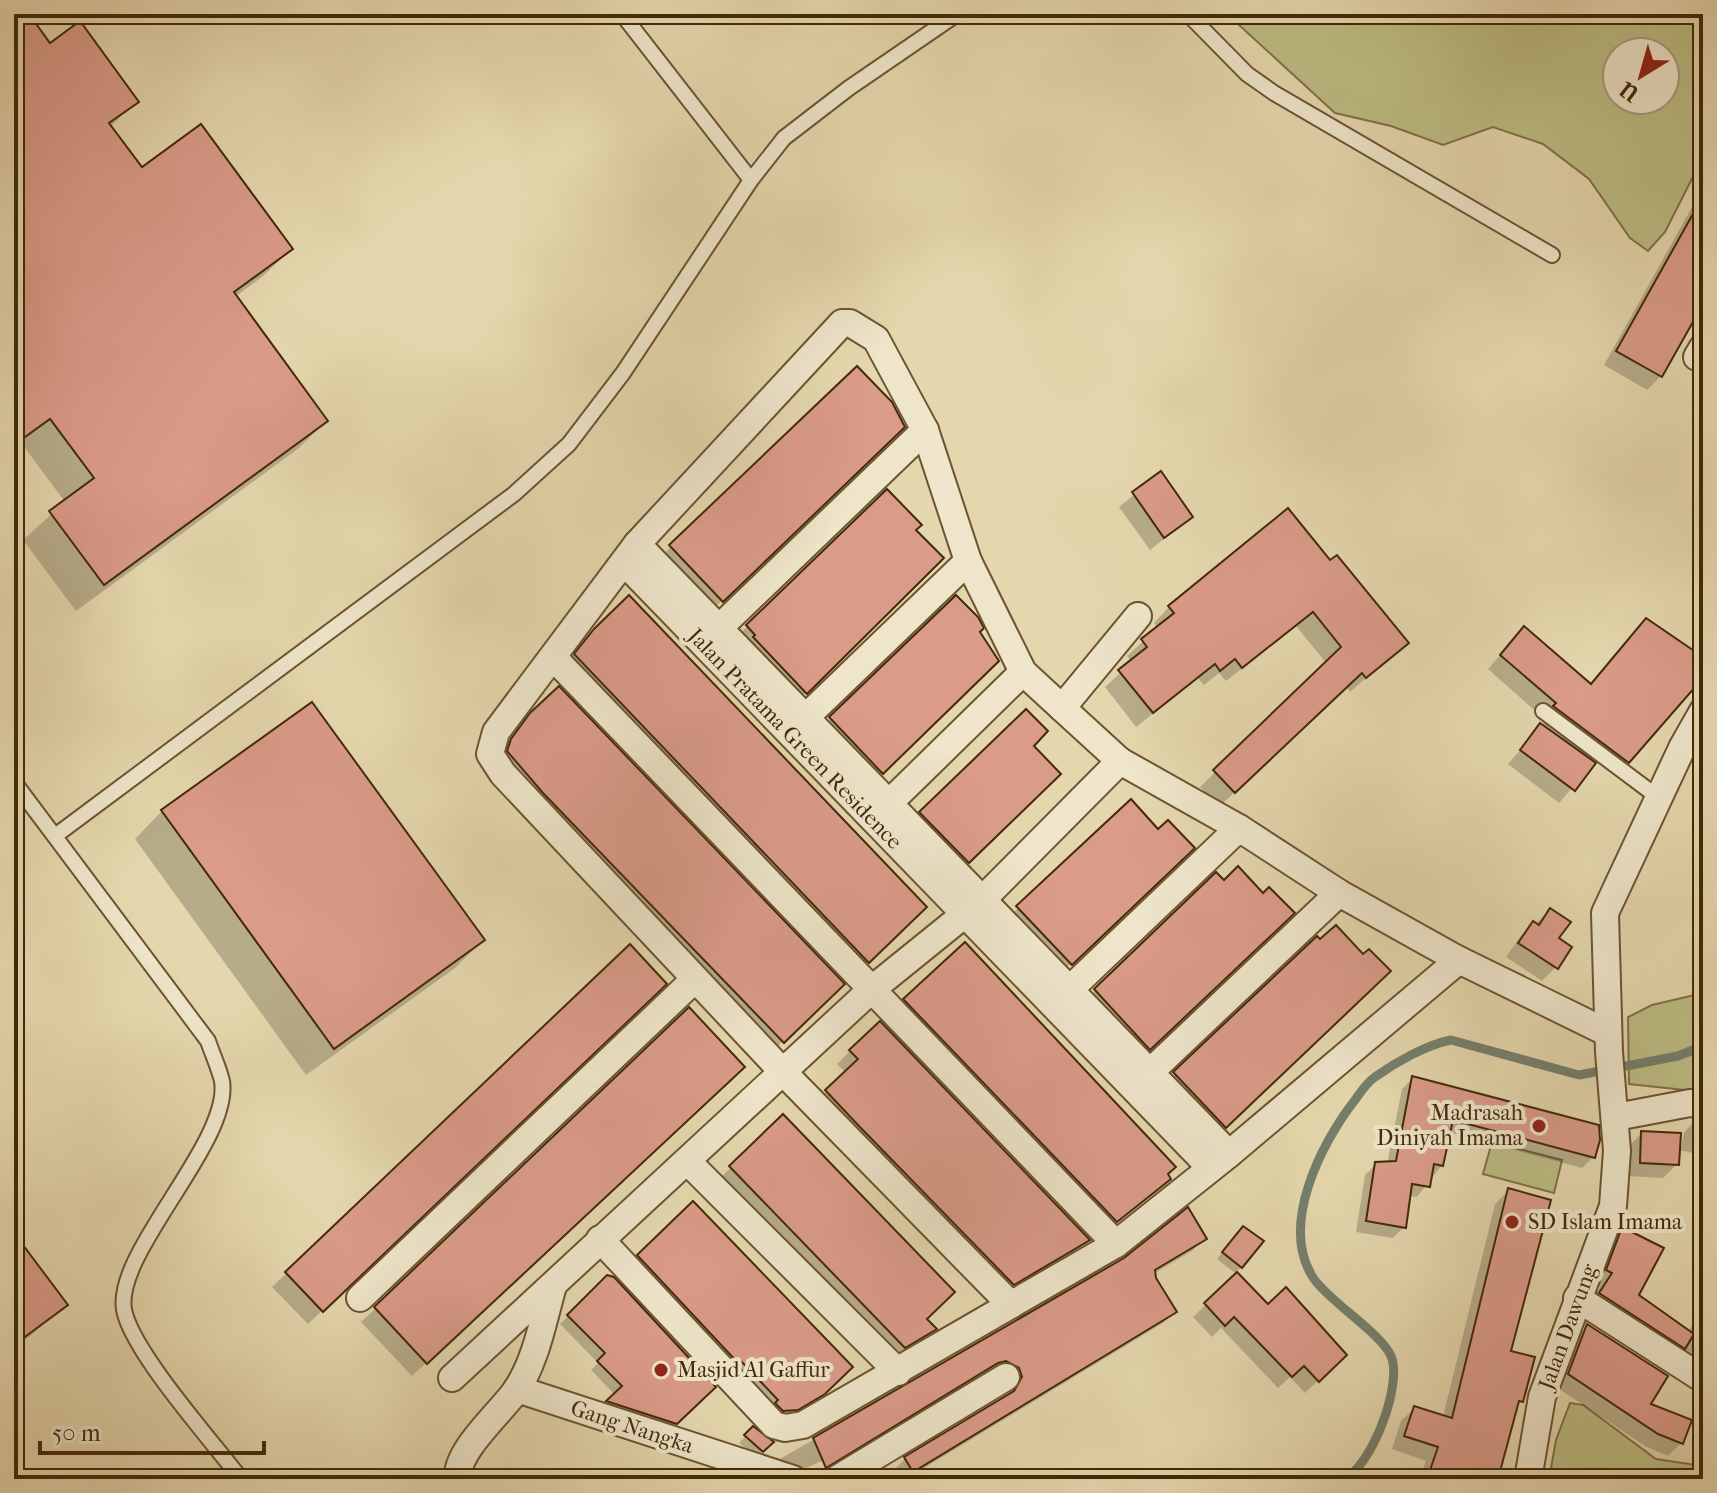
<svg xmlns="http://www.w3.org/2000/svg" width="1717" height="1493" font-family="'IM FELL French Canon',serif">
<rect width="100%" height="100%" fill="#e5d7ad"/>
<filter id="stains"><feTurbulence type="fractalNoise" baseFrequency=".0025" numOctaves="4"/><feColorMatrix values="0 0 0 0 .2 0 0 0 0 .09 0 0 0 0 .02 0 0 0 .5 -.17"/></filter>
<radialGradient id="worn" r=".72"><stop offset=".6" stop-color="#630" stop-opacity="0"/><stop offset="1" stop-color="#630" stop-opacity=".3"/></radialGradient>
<g fill="#bdbc84" stroke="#807246" stroke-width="2" fill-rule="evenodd">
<path d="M1227 14H1703V157L1665 232 1648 251 1630 238 1589 179 1543 144 1493 127 1443 145 1391 126 1335 113ZM1617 52H1665V100H1617Z"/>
<polygon points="1703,993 1703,1092 1629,1084 1628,1017 1652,1005"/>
<polygon points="1492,1142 1562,1160 1554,1193 1483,1174"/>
<polygon points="1570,1403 1583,1405 1656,1459 1703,1466 1703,1479 1549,1479 1556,1440"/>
</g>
<g fill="#0003">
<polygon points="14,14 26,14 50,46 136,101 110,127 142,170 291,249 263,276 235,297 326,421 299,448 76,611 23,540 65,502 22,444 14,450"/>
<polygon points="1703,196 1703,300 1661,376 1647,390 1604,365 1692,207"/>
<polygon points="856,368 903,427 708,614 657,560"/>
<polygon points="1703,385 1703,414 1691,406"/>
<polygon points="1160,474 1191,517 1150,550 1119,507"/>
<polygon points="887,492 914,530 941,558 792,706 733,640"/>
<polygon points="1330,563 1406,643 1350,692 1346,686 1219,807 1200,787 1327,664 1296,626 1226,681 1219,673 1204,685 1198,678 1136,727 1105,687 1132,662 1127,656 1158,628 1154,623 1169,607"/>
<polygon points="956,597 997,660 869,785 818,731"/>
<polygon points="629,598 924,907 854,975 562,669 580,645"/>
<polygon points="1511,643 1590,686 1703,660 1703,676 1614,775 1595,761 1559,803 1508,764 1544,723 1543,718 1488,669"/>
<polygon points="545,702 842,984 769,1055 497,755"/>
<polygon points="1026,712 1031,746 1058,774 957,872 910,824"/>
<polygon points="162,811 483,940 455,968 306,1075 135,839"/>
<polygon points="1178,862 1057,977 1004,921 1018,908"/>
<polygon points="1550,911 1556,967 1542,981 1506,957 1520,937"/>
<polygon points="1278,927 1135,1062 1081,1004 1095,990"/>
<polygon points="1317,939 1388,971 1212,1140 1162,1087"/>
<polygon points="629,946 651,997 308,1324 272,1287"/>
<polygon points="905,1001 1166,1174 1169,1179 1103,1235 891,1014"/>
<polygon points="689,1010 728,1080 412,1376 361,1322"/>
<polygon points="850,1051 1088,1240 1074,1253 999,1297 813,1104 846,1073 837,1064"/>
<polygon points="1413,1078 1593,1157 1582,1168 1448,1132 1442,1165 1417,1197 1408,1196 1404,1227 1393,1238 1356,1232 1365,1175 1376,1164 1387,1164 1402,1089"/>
<polygon points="783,1117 934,1329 921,1342 890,1360 717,1181"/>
<polygon points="1703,1120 1703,1155 1678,1150 1677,1164 1663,1178 1627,1176 1628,1147 1642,1133 1681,1149 1684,1132 1695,1121"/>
<polygon points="1508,1191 1509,1352 1533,1359 1494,1479 1419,1479 1426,1461 1392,1449 1401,1421 1415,1408 1443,1417 1495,1204"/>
<polygon points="693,1203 850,1367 809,1407 782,1423 624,1270"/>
<polygon points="1623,1229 1636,1296 1688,1332 1703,1308 1703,1381 1587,1307 1600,1287 1594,1283 1609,1242"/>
<polygon points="1237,1234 1241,1267 1235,1273 1217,1259"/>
<polygon points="14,1237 65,1305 14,1350"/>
<polygon points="1204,1239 1192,1251 1153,1274 1175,1311 1163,1323 906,1479 899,1479 894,1470 905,1459 1007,1397 1011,1391 1008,1380 1001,1374 985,1374 889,1432 787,1476 769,1470 780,1459 1125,1259"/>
<polygon points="1237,1275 1267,1307 1345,1355 1305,1393 1290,1377 1278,1388 1221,1328 1212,1337 1193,1317"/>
<polygon points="608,1277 713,1387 667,1432 600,1410 615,1395 591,1370 598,1363 560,1324"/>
<polygon points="1588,1326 1681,1443 1668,1456 1645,1446 1556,1387 1575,1339"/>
<polygon points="753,1428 771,1442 756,1457 739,1443"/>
</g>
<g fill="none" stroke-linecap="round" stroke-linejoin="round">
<path stroke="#757f6c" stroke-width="9" d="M1344 1479C1372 1466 1403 1384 1391 1356 1381 1333 1331 1303 1314 1279 1278 1226 1322 1142 1355 1100 1361 1092 1367 1082 1375 1077 1396 1062 1426 1045 1451 1040L1579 1075 1678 1056 1703 1046"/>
</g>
<g fill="#da9b89" stroke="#432908" stroke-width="2">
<polygon points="14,14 29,14 50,43 80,21 139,102 109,123 142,167 201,124 293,249 234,292 328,421 104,585 49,511 94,478 50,419 14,445"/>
<polygon points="1703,196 1703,304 1662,377 1616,351"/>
<polygon points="857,366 892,402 905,427 723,602 669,545"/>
<polygon points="1161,471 1193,517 1164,538 1132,492"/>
<polygon points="887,489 922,525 916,530 944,558 807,694 753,637 755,635 746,625"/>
<polygon points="1288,508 1330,560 1337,555 1409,643 1366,678 1362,673 1235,793 1213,770 1341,647 1313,612 1242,668 1235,659 1220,671 1215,664 1153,713 1118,670 1147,647 1141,639 1174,613 1168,606"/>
<polygon points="629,595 927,907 869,963 574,654 594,629"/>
<polygon points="956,595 978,617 984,628 980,632 999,661 883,774 829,717"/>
<polygon points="1646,618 1703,657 1703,678 1629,763 1553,706 1556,703 1500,655 1524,626 1591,684"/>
<polygon points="559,686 845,984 784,1043 543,793 507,751 511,739 530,713"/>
<polygon points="312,702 485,940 334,1049 161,810"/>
<polygon points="1026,709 1048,731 1034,746 1061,774 969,863 919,812"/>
<polygon points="1540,723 1596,763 1575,791 1520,750"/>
<polygon points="1131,799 1158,829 1168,820 1195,848 1072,965 1016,906"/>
<polygon points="1238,866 1263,893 1269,887 1295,913 1150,1050 1094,989 1216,872 1224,880"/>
<polygon points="1550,908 1571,922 1559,938 1572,947 1558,969 1518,943 1533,921 1539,925"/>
<polygon points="1336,925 1363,954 1369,949 1391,971 1226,1128 1173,1072 1317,936 1320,939"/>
<polygon points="965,942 1176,1167 1168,1174 1171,1179 1117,1222 903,999"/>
<polygon points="630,944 667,984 323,1312 285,1272"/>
<polygon points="689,1007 745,1067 427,1364 374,1307"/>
<polygon points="880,1021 1090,1240 1014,1285 857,1124 825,1090 858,1059 849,1050"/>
<polygon points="1412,1076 1599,1125 1600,1140 1595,1158 1453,1120 1443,1166 1434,1164 1430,1187 1412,1184 1406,1228 1366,1221 1375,1162 1396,1161"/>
<polygon points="783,1114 955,1292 927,1319 937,1329 905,1348 729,1166"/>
<polygon points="1641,1131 1681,1133 1679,1165 1640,1163"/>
<polygon points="1508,1188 1551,1200 1511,1351 1535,1357 1523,1402 1519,1401 1498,1479 1427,1479 1438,1447 1404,1436 1414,1406 1452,1418"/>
<polygon points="693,1201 853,1367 825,1394 798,1410 783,1411 775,1403 778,1400 741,1361 739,1364 637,1255"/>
<polygon points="1188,1207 1207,1239 1155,1270 1156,1278 1177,1312 913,1472 904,1457 1014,1391 1022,1377 1019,1368 1006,1361 998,1363 826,1468 813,1438 1124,1258"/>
<polygon points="1243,1226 1264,1241 1242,1268 1222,1252"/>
<polygon points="1622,1227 1664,1248 1639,1295 1694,1334 1685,1349 1599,1293 1612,1273 1606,1270"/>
<polygon points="14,1233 68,1305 14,1345"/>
<polygon points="1237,1272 1268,1304 1286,1287 1347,1355 1319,1382 1304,1366 1292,1377 1234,1317 1225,1326 1204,1303"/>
<polygon points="607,1275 614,1277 716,1387 677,1424 606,1401 622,1386 597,1361 605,1353 567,1315"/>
<polygon points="1587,1324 1668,1376 1651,1404 1692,1420 1683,1444 1658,1434 1568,1374"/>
<polygon points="753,1426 774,1442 763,1452 744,1435"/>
</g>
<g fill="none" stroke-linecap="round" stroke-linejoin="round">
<defs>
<g id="service">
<polyline points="622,14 751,180"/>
<polyline points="1188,14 1247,74 1274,93 1552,255"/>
<polyline points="1543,711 1659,798"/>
<path d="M14 782 208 1041C212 1053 219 1068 222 1081 232 1143 108 1258 125 1314 137 1357 211 1440 241 1479"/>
<polyline points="55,836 514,494 569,444 623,373 751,180 784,138 849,88 957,14"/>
</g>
<g id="minor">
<polyline points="1697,357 1703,347"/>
<polyline points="637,544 1229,1154"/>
<polyline points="625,563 1211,1168"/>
<polyline points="719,628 925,430"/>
<polyline points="553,657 1116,1244"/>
<polyline points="1062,708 1138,616"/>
<polyline points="805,718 968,561"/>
<polyline points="888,804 1023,672"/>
<polyline points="1068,991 1239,828"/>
<polyline points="1148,1074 1339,893"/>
<polyline points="1616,1117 1690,1103 1703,1104"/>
<polyline points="687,1161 898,1372"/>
<polyline points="600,1239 774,1425 785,1428 803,1425 1116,1244 1229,1154 1459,960"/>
<polyline points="360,1298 695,979"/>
<polyline points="1577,1298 1703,1379"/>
<polyline points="1011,1305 783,1072 503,774 490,754 496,732 637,544 842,323 850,323 876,339 925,430 968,561 1023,672 1062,708 1120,761 1239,828 1339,893 1459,960 1608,1033"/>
<polyline points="452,1378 871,990 981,901 1120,761"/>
<polyline points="517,1389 793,1479"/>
<path d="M458 1479C455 1452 499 1414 515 1392 536 1362 543 1320 553 1286"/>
<polyline points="837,1479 1006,1377"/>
<polyline points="1528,1479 1542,1397 1613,1206 1617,1151 1609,1052 1605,913 1682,748 1703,711"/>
</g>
</defs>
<use href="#service" stroke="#6c5431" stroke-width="18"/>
<use href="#minor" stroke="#6c5431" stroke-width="30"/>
<use href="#service" stroke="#eee5ca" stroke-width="14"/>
<use href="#minor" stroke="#eee5ca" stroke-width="26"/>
</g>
<g fill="#8f2418" stroke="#eee5ca" stroke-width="3">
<circle cx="1539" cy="1126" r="8"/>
<circle cx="1512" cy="1222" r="8"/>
<circle cx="661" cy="1370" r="8"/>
</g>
<g text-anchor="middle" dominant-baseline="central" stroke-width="8" stroke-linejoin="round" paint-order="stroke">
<g font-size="22" fill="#432908" stroke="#eee5ca">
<text transform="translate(795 739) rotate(46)">Jalan Pratama Green Residence</text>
<text transform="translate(1568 1327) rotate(-70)">Jalan Dawung</text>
<text transform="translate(632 1427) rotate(18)">Gang Nangka</text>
</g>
<g font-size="22" fill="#432908" stroke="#eee5ca" text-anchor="start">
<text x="1523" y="1113" text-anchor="end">Madrasah<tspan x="1523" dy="25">Diniyah Imama</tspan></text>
<text x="1528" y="1222">SD Islam Imama</text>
<text x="677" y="1370">Masjid Al Gaffur</text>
</g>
</g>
<rect width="1717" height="1493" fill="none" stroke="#e5d7ad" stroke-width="48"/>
<rect x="16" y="16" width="1685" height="1461" fill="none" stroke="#432908" stroke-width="4"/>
<rect x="24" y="24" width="1669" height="1445" fill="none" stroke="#432908" stroke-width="2"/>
<g transform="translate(1641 76) rotate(217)"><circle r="38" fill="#eee5ca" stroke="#aa9a7c" stroke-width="2"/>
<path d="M0-6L14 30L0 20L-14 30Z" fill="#8f2418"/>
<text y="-12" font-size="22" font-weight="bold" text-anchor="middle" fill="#432908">U</text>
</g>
<path d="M40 1441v12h224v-12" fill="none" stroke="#432908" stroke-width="4"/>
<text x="52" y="1441" font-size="24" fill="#432908" stroke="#eee5ca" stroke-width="6" paint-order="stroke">50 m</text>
<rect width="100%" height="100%" filter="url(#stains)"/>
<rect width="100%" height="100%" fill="url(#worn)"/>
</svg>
